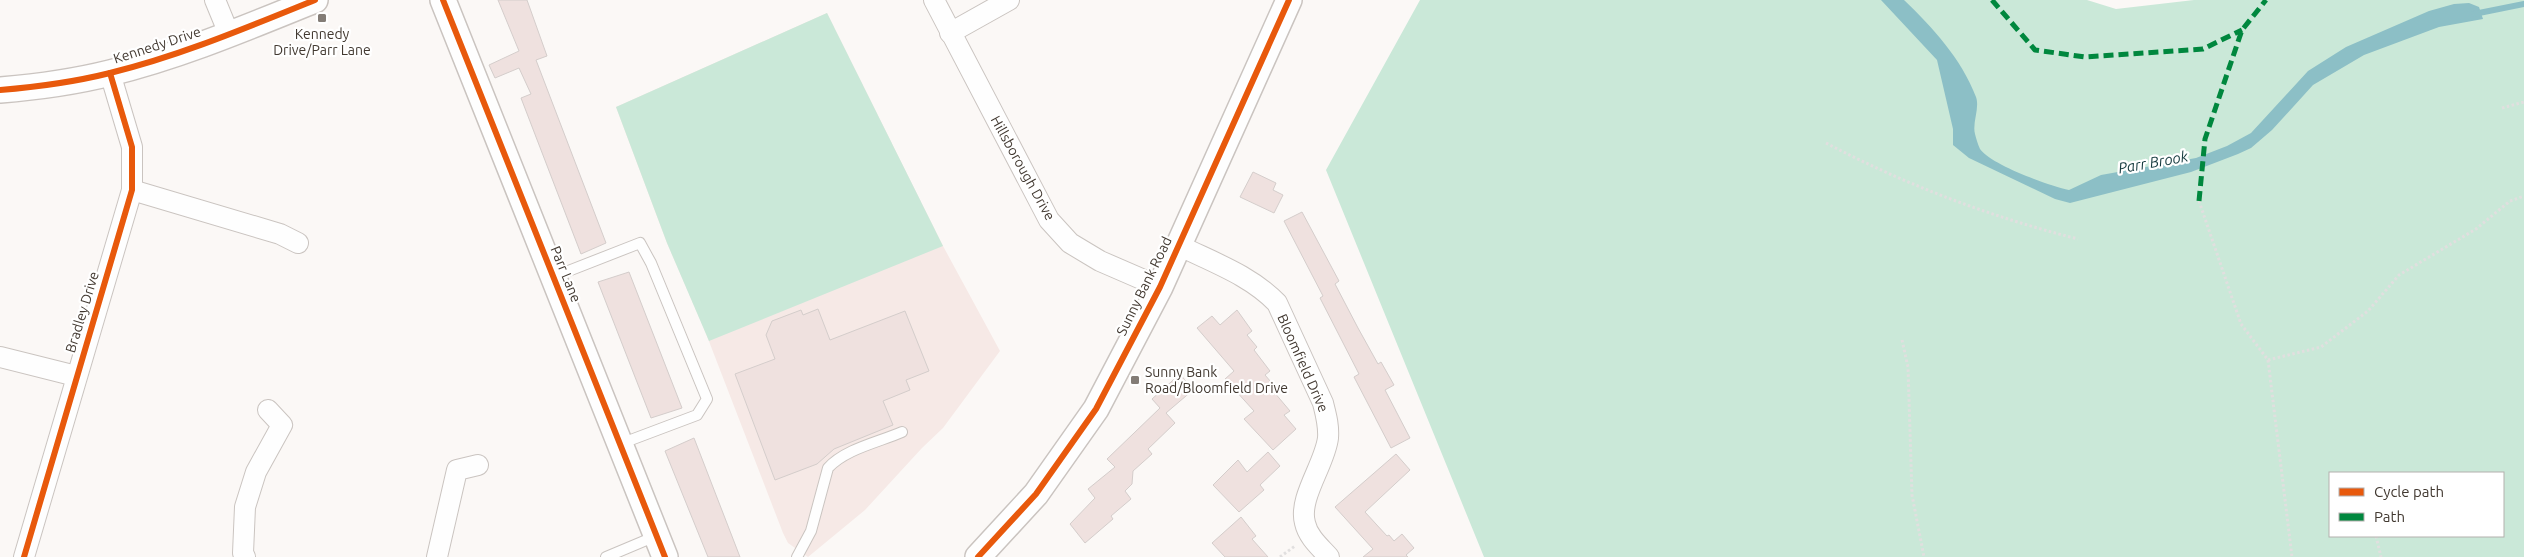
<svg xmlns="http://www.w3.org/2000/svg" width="2524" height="557" font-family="Ubuntu,sans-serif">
<rect width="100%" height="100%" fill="#fbf8f6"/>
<polygon fill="#f6e9e6" points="827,13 943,246 1000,351 943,428 922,448 865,510 808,557 788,543 783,533 705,331 667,243 616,107"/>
<g fill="#cae8d8" fill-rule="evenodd">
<path d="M1420 0H2087L2116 9 2194 0H2524V557H1484L1326 170ZM2330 473H2503V536H2330Z"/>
<polygon points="827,13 943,246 709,341 667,243 616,107"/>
</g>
<path fill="#8cbfc6" d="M1881 0H1904C1933 28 1961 58 1976 97 1980 108 1972 123 1975 134 1976 138 1978 145 1980 149 1993 166 2048 185 2069 190L2101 175 2196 158 2227 146 2251 133 2308 71 2346 47 2429 11 2454 4 2469 3 2479 7 2483 19 2439 27 2364 55 2313 85 2272 130 2251 148 2238 154 2191 172 2070 203 2055 199 1969 158 1953 145V129L1937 60Z"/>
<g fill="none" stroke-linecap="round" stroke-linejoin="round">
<polyline stroke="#8cbfc6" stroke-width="6" points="2474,14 2524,4"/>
</g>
<g fill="#efe1df" stroke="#d4cdcb">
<polygon points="498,0 527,0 547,56 536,60 606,243 581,254 521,98 531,94 519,68 495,78 489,65 519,51"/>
<polygon points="1253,172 1276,183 1273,190 1283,195 1274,213 1240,197"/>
<polygon points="1302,212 1339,281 1335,284 1358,328 1378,364 1381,362 1394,385 1385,390 1410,438 1391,448 1354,377 1359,374 1320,298 1323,296 1284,221"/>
<polygon points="629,272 682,408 651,418 598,282"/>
<polygon points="818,309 830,340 905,311 929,371 906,380 910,390 883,401 893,425 834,449 817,464 775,480 735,374 775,359 766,335 772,321 801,310 803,315"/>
<polygon points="1237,310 1252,331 1247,335 1257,347 1254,350 1270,371 1265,375 1277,389 1274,392 1290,411 1284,415 1296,429 1273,450 1244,419 1254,411 1225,379 1234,371 1197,328 1212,316 1220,325"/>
<polygon points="1180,374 1193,390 1166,413 1175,423 1148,449 1152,454 1133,471 1132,484 1125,491 1131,499 1111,516 1113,519 1085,543 1070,524 1095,498 1088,489 1115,467 1107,459 1160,408 1152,399"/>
<polygon points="694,438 740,557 708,557 665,451"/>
<polygon points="1268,452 1280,466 1260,485 1264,490 1239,512 1213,485 1238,460 1247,472"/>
<polygon points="1396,454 1410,470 1365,512 1387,536 1389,535 1394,541 1402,534 1414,548 1406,555 1408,557 1363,557 1373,549 1335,507"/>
<polygon points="1241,517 1256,536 1252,539 1268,557 1225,557 1212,543"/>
</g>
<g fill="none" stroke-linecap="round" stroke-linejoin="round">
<defs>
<g id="service">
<polyline points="553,277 640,243 651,263 707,399 697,415 620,444"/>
<polyline points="606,557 656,536"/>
<path d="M797 557 811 531 828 468C845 449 879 442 902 432"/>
</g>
<g id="minor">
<polyline points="215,0 229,34"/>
<polyline points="934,0 1049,220 1070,243 1100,261 1160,287"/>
<polyline points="950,33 1009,0"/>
<polyline points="132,190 280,234 298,243"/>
<path d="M1178 245C1212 262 1250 275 1277 303L1323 403C1326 415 1329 425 1328 438 1325 464 1298 498 1305 523 1308 537 1320 547 1329 557"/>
<polyline points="0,357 76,376"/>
<polyline points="24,557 132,190 132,147 110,73"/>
<polyline points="245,557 243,553 245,507 256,472 282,425 268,410"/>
<polyline points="437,557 457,470 478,465"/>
</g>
<g id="tertiary">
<polyline points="443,0 665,557"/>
<path d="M0 90C37 87 74 82 110 73 180 56 248 27 315 0"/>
<polyline points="978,557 1036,494 1096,409 1160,287 1289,0"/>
</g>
</defs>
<use href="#service" stroke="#cac4c0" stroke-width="12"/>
<use href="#minor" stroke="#cac4c0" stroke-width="22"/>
<use href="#tertiary" stroke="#cac4c0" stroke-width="28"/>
<g stroke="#e1dfdf" stroke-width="3" stroke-dasharray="2.5 2.5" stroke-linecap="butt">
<polyline points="2502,108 2524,102"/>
<path d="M1826 143C1906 185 1991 217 2078 239"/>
<polyline points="2199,201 2241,324 2268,360 2321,347 2368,311 2399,275 2476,229 2510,201 2524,196"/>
<polyline points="1902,340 1908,367 1912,495 1924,557"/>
<polyline points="2268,360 2292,557"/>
<polyline points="2376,536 2381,557"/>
<polyline points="1280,557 1295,546"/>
</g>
<use href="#service" stroke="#fefefe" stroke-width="10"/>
<use href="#minor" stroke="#fefefe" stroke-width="20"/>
<use href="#tertiary" stroke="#fefefe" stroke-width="25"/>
<g stroke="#00873e" stroke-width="5" stroke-dasharray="10 5" stroke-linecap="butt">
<polyline points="1992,0 2035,50 2085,57 2203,49 2242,30"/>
<polyline points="2199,201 2205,139 2242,30 2266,0"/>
</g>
<defs>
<g id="cycleway">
<polyline points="443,0 665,557"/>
<path d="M0 90C37 87 74 82 110 73 180 56 248 27 315 0"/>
<polyline points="24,557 132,190 132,147 110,73"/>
<polyline points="978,557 1036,494 1096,409 1160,287 1289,0"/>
</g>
</defs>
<use href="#cycleway" stroke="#fff" stroke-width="9"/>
<use href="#cycleway" stroke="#e8590c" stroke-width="6"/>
</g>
<g fill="#837c76" stroke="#fff" stroke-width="2">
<rect x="317" y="13" width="10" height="10" rx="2.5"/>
<rect x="1130" y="375" width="10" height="10" rx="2.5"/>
</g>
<g text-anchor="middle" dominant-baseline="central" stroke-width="4.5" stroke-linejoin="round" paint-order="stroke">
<g font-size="14" fill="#423931" stroke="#fff">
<text x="322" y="34">Kennedy<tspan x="322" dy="16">Drive/Parr Lane</tspan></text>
<text x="1145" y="372" text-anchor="start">Sunny Bank<tspan x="1145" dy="16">Road/Bloomfield Drive</tspan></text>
</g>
<g font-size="14" fill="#423931" stroke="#fff">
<text transform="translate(157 45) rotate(-18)">Kennedy Drive</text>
<text transform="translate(1023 168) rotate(61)">Hillsborough Drive</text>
<text transform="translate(566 274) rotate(68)">Parr Lane</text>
<text transform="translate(1144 286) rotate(-64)">Sunny Bank Road</text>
<text transform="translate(82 312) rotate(-73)">Bradley Drive</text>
<text transform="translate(1303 363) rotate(66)">Bloomfield Drive</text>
</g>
<g font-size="15" font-style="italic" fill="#163b3f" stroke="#fff">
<text transform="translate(2153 162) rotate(-10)">Parr Brook</text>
</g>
</g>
<rect x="2329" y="472" width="175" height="65" fill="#ffffff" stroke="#b3b0ad"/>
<rect x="2339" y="488" width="25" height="8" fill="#e8590c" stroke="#b3b0ad"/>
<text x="2374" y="497" font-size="15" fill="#423931">Cycle path</text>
<rect x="2339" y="513" width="25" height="8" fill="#00873e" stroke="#b3b0ad"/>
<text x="2374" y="522" font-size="15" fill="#423931">Path</text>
</svg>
